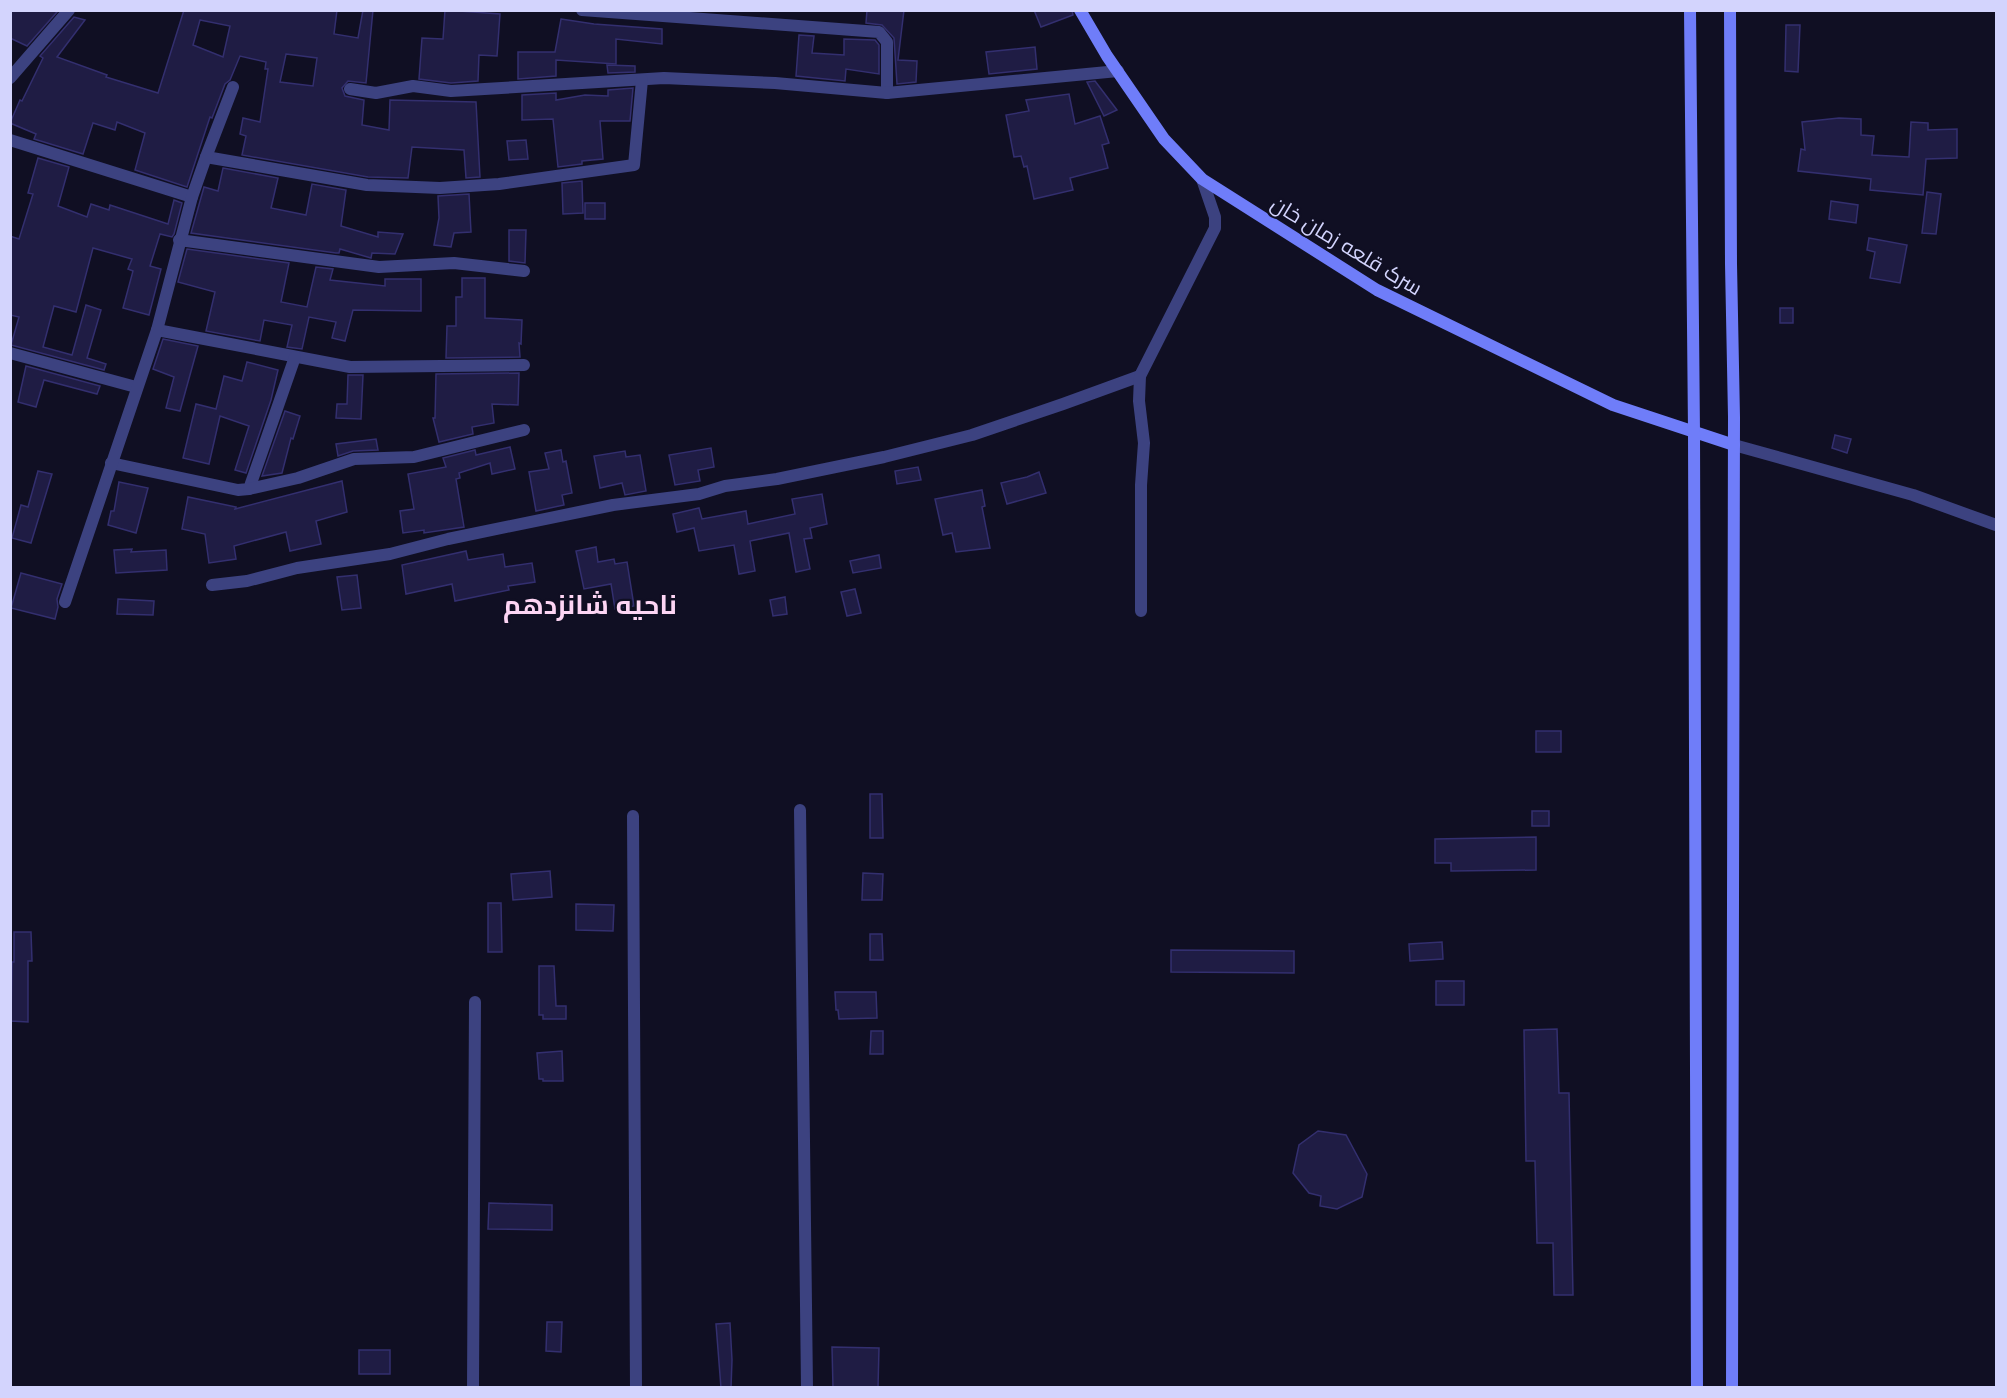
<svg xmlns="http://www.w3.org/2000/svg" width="2007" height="1398" font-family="'Open Sans',Cairo,sans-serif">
<rect width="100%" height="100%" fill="#100f23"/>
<g fill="#1f1c44" stroke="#332f6f" stroke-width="1.5" fill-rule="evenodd">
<polygon points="10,10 52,10 57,12 27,46 10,38"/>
<path d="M184 10H337L334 34 358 38 363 10H373L366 83 348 81 342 88 345 96 364 100 362 125 389 130 390 100 476 102 480 177 466 178 464 150 412 147 408 178 368 177 242 155 246 136 240 134 243 118 260 122 268 69H265L266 62 240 56 230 80 225 84 212 118 210 117 187 187 135 170 145 133 117 122 115 130 93 123 83 154 34 139 36 134 10 123 20 100 22 101 43 58 40 56 74 17 85 20 57 57 107 75 106 77 158 93ZM200 20 230 26 223 57 193 45ZM286 54 317 58 313 86 280 82Z"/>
<polygon points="445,10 500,14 497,56 479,55 478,81 451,83 419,79 422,38 443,39"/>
<polygon points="867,10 904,10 898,60 917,61 916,82 897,84 894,38 882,25 866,23"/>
<polygon points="1034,10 1072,10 1073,15 1041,27"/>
<polygon points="561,19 594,24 662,29 662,44 616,39 616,64 556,60 556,76 518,79 518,52 555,52"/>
<polygon points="1786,25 1800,25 1798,72 1785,71"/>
<polygon points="799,35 814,36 812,53 844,55 844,39 875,40 879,45 879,74 846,69 845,81 796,76"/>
<polygon points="1035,47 1037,69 989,74 986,52"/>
<polygon points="607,65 635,66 635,72 608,73"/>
<polygon points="1095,81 1117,110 1104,116 1087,82"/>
<polygon points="633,88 630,121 600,121 603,159 582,161 582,164 558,167 553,119 522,120 522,95 556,93 556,100 585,95 608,96 608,90"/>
<polygon points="1069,94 1075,124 1100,116 1109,143 1102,145 1108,168 1070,178 1073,190 1034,199 1027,166 1024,167 1021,156 1014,157 1006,115 1029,111 1026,100"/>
<polygon points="1839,118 1861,119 1861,135 1874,136 1872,155 1909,157 1911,122 1928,123 1928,130 1957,129 1957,158 1926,159 1923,195 1870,190 1871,179 1798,171 1801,149 1805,150 1802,122"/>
<polygon points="526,140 528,159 509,160 507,141"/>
<polygon points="38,158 69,167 58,206 87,217 91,204 109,210 110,205 168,224 174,200 182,203 174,234 172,237 160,234 150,266 161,269 149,315 123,308 133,271 128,269 132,259 93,248 76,312 54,306 43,347 72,355 86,305 101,310 87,358 106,364 104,370 11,345 19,317 10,315 10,236 19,239 33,194 28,193"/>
<polygon points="223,168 278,178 271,208 306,215 312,184 346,190 341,226 378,237 378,232 403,234 395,254 372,253 371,258 340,249 339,253 336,253 191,233 204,187 218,191"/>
<polygon points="582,181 583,213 563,214 562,183"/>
<polygon points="1927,192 1941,194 1936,234 1922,233"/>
<polygon points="469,194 471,232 454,233 451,247 434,245 439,218 438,196"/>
<polygon points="1831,201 1858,205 1856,223 1829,219"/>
<rect x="585" y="203" width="20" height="16"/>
<polygon points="509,230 526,230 525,263 509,261"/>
<polygon points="1869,238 1907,245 1900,283 1870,278 1875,252 1867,250"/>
<polygon points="187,249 289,263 281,302 307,307 316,267 333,269 330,280 385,286 385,279 421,279 421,311 353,310 345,341 332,338 336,322 309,317 302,349 287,347 292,325 264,320 260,341 206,331 215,292 178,282"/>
<polygon points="462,278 485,278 485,318 522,320 521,344 519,343 520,357 446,358 447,326 456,326 456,297 462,297"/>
<rect x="1780" y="308" width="13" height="15"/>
<polygon points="163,339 198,346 180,411 166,408 174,377 153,369"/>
<polygon points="247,362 278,370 271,400 246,473 235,470 249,426 220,416 209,464 183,458 196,404 216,409 224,376 242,381"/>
<polygon points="26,366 100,386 97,394 44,380 36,407 18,402"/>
<polygon points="519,373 518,405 492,404 494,423 472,427 473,434 439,442 433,418 435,418 436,374"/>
<polygon points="348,375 363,375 361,419 336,418 337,404 347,404"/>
<polygon points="285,411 300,416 293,439 291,438 282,473 262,476"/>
<polygon points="1835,435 1851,439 1847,453 1832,448"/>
<polygon points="376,439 378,450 353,451 338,456 336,444"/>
<polygon points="510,447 515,469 492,474 490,463 459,473 460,478 456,479 464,527 424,533 424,530 403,533 400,511 414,509 408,474 446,467 443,458 475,450 476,455"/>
<polygon points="711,448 714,467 698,470 700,481 675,485 669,455"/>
<polygon points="561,450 563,462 566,461 572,493 562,495 564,505 536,511 529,472 549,469 545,453"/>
<polygon points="625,451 626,457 640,455 646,491 625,495 622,483 600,488 594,456"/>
<polygon points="918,467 921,480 897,484 895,471"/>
<polygon points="38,471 52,474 31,543 12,538 21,505 28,507"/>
<polygon points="1039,472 1046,493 1007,504 1001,483 1027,477"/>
<polygon points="342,481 347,512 316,521 321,544 290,551 286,532 234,546 236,559 209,563 205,534 182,529 188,497 236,507 235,509"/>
<polygon points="119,482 148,488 136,533 108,525 111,511 114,511"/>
<polygon points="982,490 985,506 982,507 990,548 956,552 952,533 943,535 935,499"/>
<polygon points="822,494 827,524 810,528 812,538 804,539 810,569 796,572 789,533 750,541 755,571 739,574 734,545 699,551 694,528 677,532 673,514 699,508 702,519 746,511 748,524 795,514 792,499"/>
<polygon points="596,547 598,562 614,559 615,564 627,562 634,606 615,609 611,584 584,589 576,551"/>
<polygon points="132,549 131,552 166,550 167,570 116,573 114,550"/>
<polygon points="466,551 468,560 503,554 505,567 532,563 535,582 508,586 509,590 455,601 452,584 406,594 402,565"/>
<polygon points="879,555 881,568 853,573 850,561"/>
<polygon points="21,573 62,584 57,599 58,607 55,619 11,608"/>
<polygon points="357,575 361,608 342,610 337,577"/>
<polygon points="855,589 861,613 847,616 841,592"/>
<polygon points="785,597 787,614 773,616 770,600"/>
<polygon points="118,599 154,601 153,615 117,614"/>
<rect x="1536" y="731" width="25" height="21"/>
<polygon points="870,794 882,794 883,838 870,838"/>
<rect x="1532" y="811" width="17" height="15"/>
<polygon points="1536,837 1536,870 1451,871 1451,863 1435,863 1435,839"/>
<polygon points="550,871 552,897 513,900 511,874"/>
<polygon points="863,873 883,874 882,900 862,900"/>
<polygon points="488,903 501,903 502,952 488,952"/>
<polygon points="576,904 614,905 613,931 576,930"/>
<polygon points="14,932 31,932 32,961 28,961 28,1022 11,1021 12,962 14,962"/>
<polygon points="870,934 882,934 883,960 870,960"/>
<polygon points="1442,942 1443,959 1410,961 1409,944"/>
<polygon points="1171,950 1294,951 1294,973 1171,972"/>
<polygon points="539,966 554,966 556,1006 566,1006 566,1019 543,1019 543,1015 539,1015"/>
<rect x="1436" y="981" width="28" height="24"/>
<polygon points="835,992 876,992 877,1018 839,1019 838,1010 836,1010"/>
<polygon points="1557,1029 1559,1093 1569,1093 1573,1295 1554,1295 1553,1243 1537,1243 1535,1161 1526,1161 1524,1030"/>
<polygon points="871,1031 883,1031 883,1054 870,1054"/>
<polygon points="562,1051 563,1081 543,1081 543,1079 539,1079 537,1053"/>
<polygon points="1318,1131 1346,1135 1367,1174 1362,1197 1337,1209 1320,1206 1321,1196 1309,1193 1293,1173 1299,1145"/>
<polygon points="489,1203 552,1205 552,1230 488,1229"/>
<polygon points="547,1322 562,1322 561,1352 546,1351"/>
<polygon points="730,1323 732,1360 731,1388 721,1388 716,1324"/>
<polygon points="832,1347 879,1348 878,1388 833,1388"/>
<rect x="359" y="1350" width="31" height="24"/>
</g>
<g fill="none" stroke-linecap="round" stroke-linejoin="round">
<g stroke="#3c4280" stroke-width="12">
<polyline points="582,10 879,32 887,42 887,93"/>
<polyline points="10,78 69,10"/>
<polyline points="350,89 376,93 413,86 451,91 664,78 775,83 887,93 1118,71"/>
<polyline points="10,140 192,197"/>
<polyline points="206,157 367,185 440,188 499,184 634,165 642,80"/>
<polyline points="179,240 379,267 454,263 524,271"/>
<polyline points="157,330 350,367 524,365"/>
<polyline points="10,353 136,387"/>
<polyline points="1734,445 1913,495 1996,525"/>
<polyline points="111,463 238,490 249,489 295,357"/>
<polyline points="249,489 298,478 354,459 414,457 524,430"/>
<polyline points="212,585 247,581 297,568 390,554 448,539 613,505 699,494 725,486 777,479 884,457 972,435 1063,404 1140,376"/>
<polyline points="65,602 157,330 192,197 206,157 233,87"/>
<polyline points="1141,611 1141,485 1144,443 1139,401 1140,376 1215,228 1215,217 1202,179"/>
<polyline points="800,810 807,1388"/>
<polyline points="633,816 636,1388"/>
<polyline points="473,1388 475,1002"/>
</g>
<g stroke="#6f7df9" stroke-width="12">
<polyline points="1080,10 1107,56 1164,139 1202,179 1377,290 1613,405 1734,445"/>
<polyline points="1690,10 1694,432 1697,1388"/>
<polyline points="1730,10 1731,264 1734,417 1732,1388"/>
</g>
</g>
<g text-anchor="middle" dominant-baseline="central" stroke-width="4.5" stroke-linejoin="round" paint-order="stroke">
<g font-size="21" fill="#d3d4fd" stroke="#100f23">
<text transform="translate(1347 245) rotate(31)">سرک قلعه زمان خان</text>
</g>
<g font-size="27" font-weight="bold" fill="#fdd5f4" stroke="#100f23">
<text x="590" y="603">ناحیه شانزدهم</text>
</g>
</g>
<rect width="2007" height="1398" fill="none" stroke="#d3d4fd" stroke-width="24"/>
</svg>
